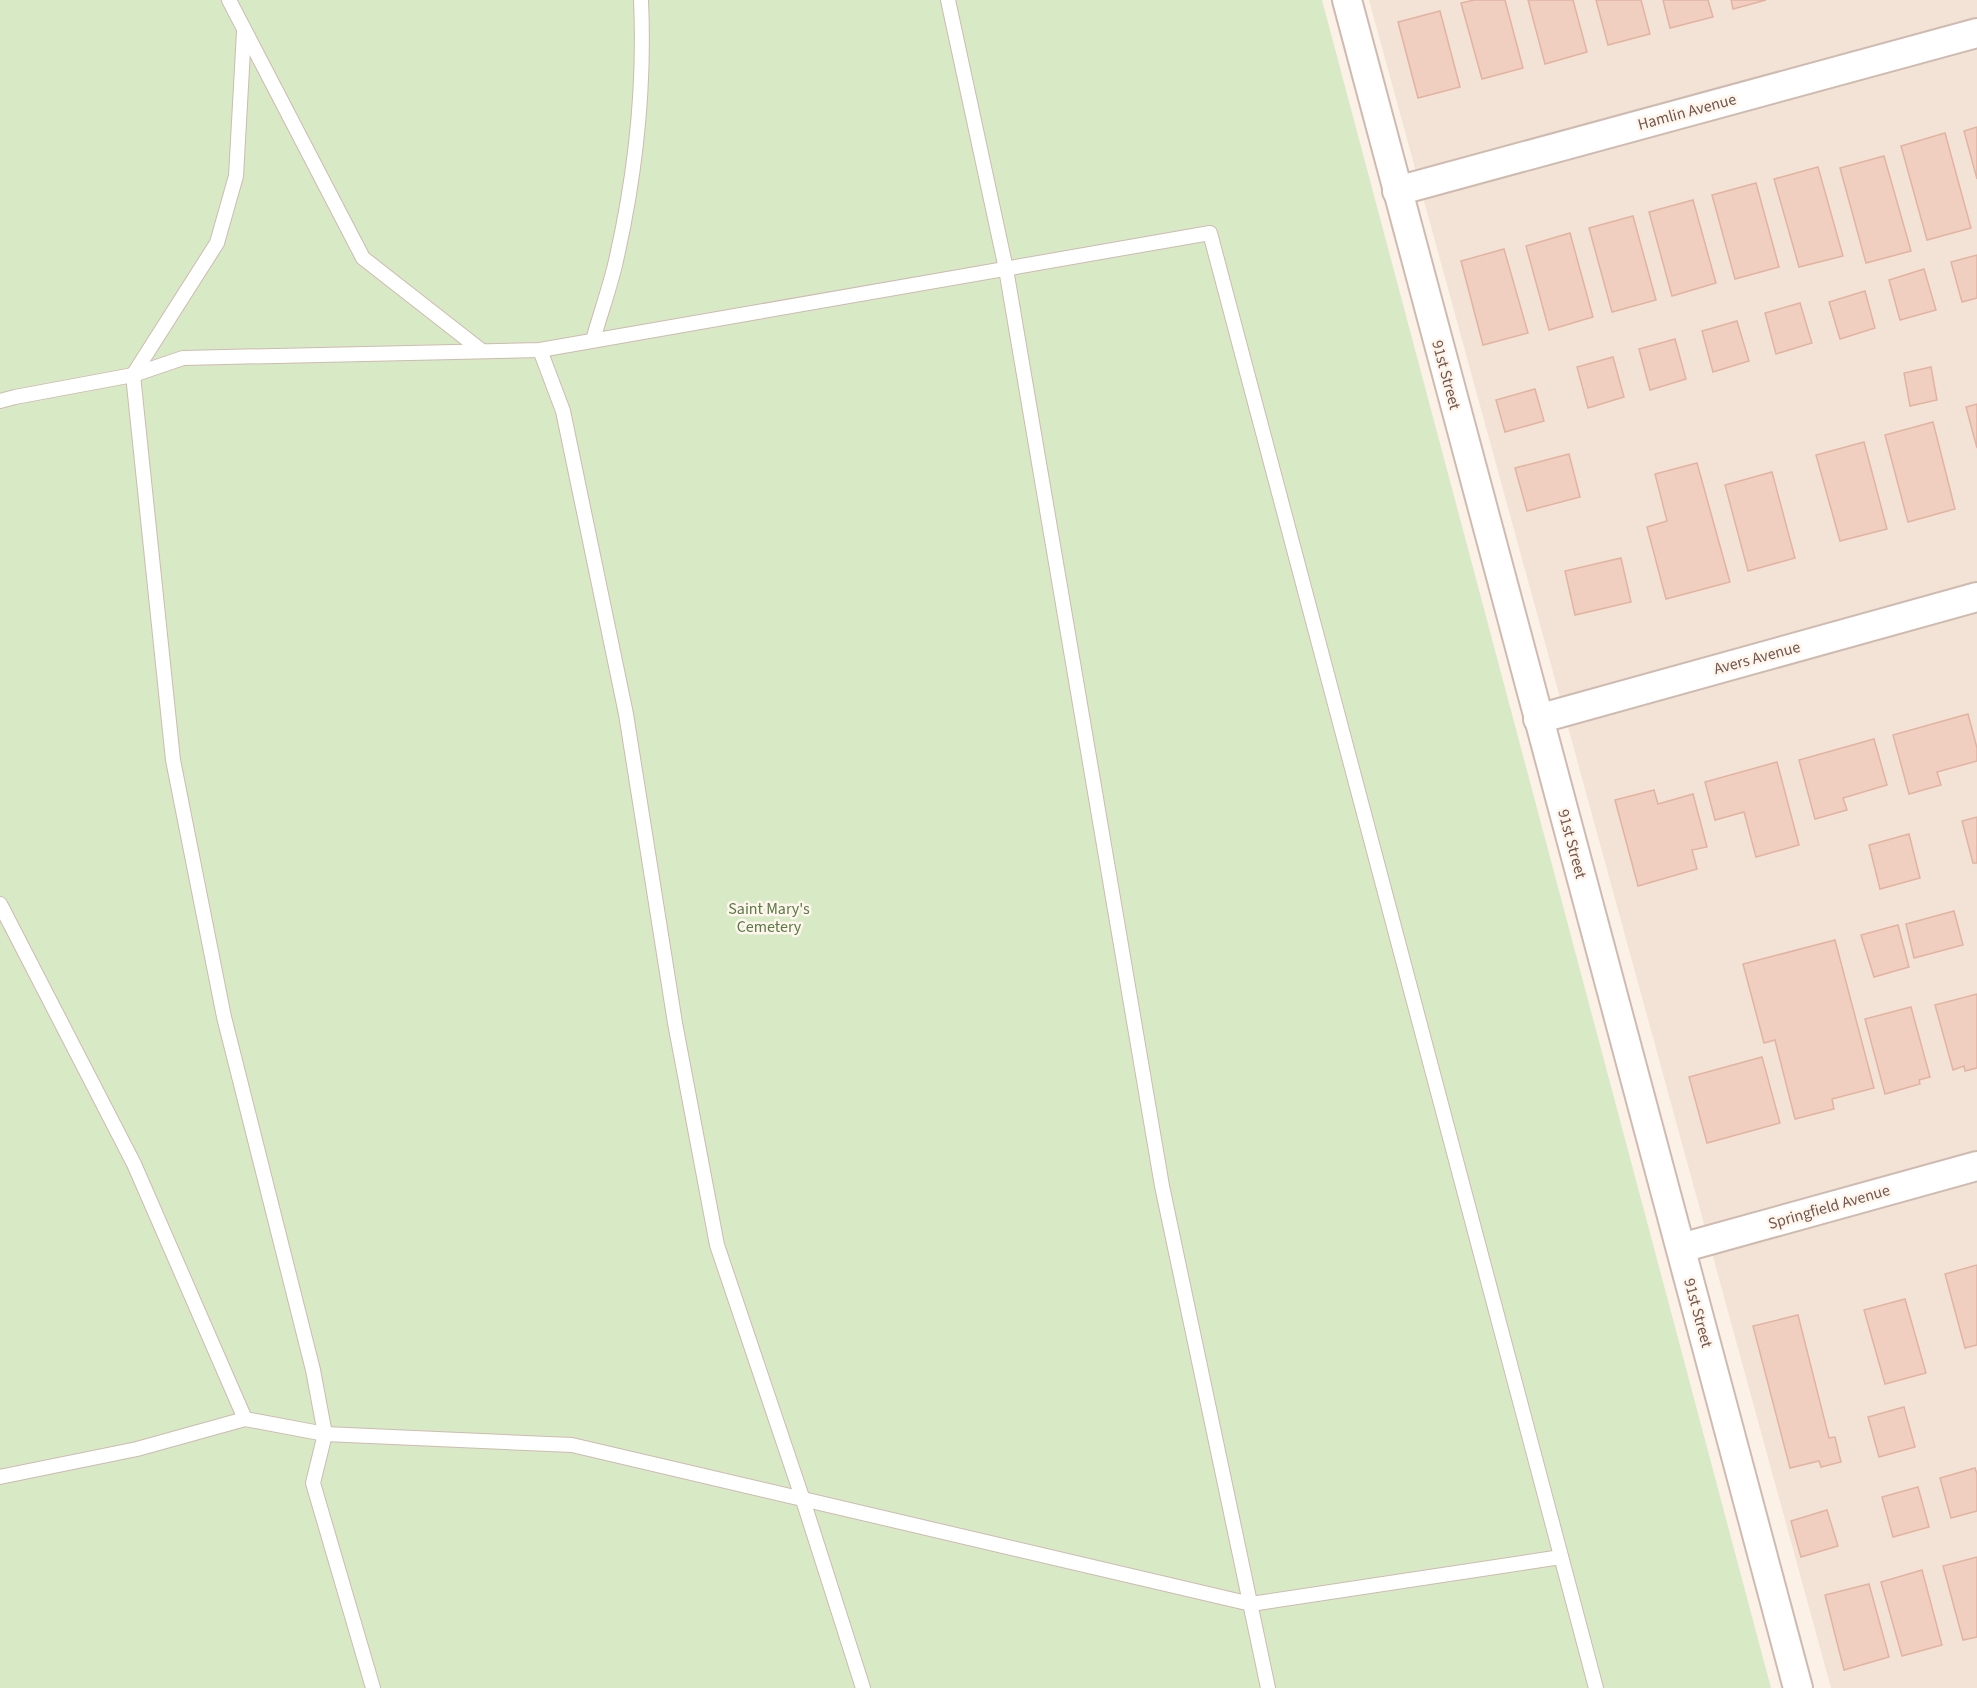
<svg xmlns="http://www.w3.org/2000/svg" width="1977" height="1688" font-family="'Source Sans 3',sans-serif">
<rect width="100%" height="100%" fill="#fbf1e7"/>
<polygon fill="#f3e3d6" points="1369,0 1977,0 1977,1688 1831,1688"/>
<polygon fill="#d8e9c6" points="0,0 1322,0 1771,1688 0,1688"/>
<g fill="#f0cec0" stroke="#e2b3a1" stroke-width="1.5">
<polygon points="1474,0 1505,0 1523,68 1482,79 1461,3"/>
<polygon points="1528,0 1573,0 1587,52 1545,64"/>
<polygon points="1596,0 1641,0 1650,34 1608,45"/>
<polygon points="1663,0 1708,0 1713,17 1670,28"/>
<polygon points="1731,0 1766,0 1733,9"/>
<polygon points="1440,11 1460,87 1418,98 1398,22"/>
<polygon points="1977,127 1977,179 1964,131"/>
<polygon points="1945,133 1971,228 1927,240 1901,146"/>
<polygon points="1884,156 1911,251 1866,263 1840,168"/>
<polygon points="1818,167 1843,256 1799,267 1774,179"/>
<polygon points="1756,183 1779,267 1735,279 1712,195"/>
<polygon points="1693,200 1716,283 1672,296 1649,212"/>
<polygon points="1633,216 1656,300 1612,312 1589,228"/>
<polygon points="1570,233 1593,317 1549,330 1526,246"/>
<polygon points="1504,249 1528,333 1483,345 1461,261"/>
<polygon points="1977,255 1977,298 1962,302 1951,262"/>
<polygon points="1924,269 1936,310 1900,320 1889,280"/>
<polygon points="1865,291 1875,328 1840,339 1829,302"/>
<polygon points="1800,303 1812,343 1776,354 1765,313"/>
<polygon points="1737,321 1749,361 1713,372 1702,331"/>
<polygon points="1675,339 1686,379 1650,390 1639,349"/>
<polygon points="1613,357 1624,397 1588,408 1577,367"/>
<polygon points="1931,367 1937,400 1910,406 1904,373"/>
<polygon points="1535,389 1544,421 1505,432 1496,400"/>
<polygon points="1977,404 1977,448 1966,407"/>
<polygon points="1933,422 1955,509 1908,522 1885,435"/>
<polygon points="1864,442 1887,529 1840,541 1816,455"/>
<polygon points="1569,454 1580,497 1527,511 1515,468"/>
<polygon points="1697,463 1730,582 1666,599 1647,527 1667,521 1655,474"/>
<polygon points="1772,472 1795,558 1748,571 1725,485"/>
<polygon points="1621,558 1631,602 1575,615 1565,571"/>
<polygon points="1968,714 1977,748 1977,761 1937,772 1941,785 1909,794 1893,735"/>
<polygon points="1874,739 1887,785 1843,798 1847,810 1815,819 1799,760"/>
<polygon points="1777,762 1799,845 1756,857 1744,812 1715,820 1705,782"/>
<polygon points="1654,790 1658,804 1693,794 1707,847 1692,850 1697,869 1638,886 1615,800"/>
<polygon points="1977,817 1977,863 1973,863 1962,821"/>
<polygon points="1909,834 1920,878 1880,889 1869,845"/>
<polygon points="1954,911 1963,945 1914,958 1906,924"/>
<polygon points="1898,925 1909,967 1874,977 1861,935"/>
<polygon points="1835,940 1874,1088 1832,1099 1834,1109 1795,1119 1775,1040 1764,1043 1743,964"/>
<polygon points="1977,994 1977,1068 1965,1071 1964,1066 1953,1070 1935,1005"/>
<polygon points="1911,1007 1930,1077 1919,1080 1920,1084 1885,1094 1865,1019"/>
<polygon points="1762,1057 1780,1123 1707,1143 1689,1077"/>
<polygon points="1977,1265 1977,1345 1965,1348 1945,1274"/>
<polygon points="1905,1299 1926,1373 1885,1384 1864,1310"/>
<polygon points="1798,1315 1829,1438 1835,1437 1841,1462 1821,1467 1819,1461 1790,1468 1753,1326"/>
<polygon points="1904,1407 1915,1447 1879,1457 1868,1417"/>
<polygon points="1975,1468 1977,1474 1977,1511 1951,1518 1940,1478"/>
<polygon points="1918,1487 1929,1527 1893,1537 1882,1497"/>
<polygon points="1827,1510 1838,1546 1801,1557 1791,1521"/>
<polygon points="1977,1557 1977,1637 1963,1640 1943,1566"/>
<polygon points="1922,1570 1942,1645 1902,1656 1881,1582"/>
<polygon points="1869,1584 1889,1657 1844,1670 1825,1595"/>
</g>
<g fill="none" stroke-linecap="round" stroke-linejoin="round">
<defs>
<g id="service">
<polyline points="229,0 363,258 482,351"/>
<polyline points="948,0 1006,269 1162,1186 1268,1688"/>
<polyline points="244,32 236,176 217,243 133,375 173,760 224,1017 313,1370 325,1434 313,1483 373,1688"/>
<path d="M593 340C600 315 609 290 615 265 635 179 645 88 641 0"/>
<polyline points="540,350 563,411 626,714 675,1023 717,1245 803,1500 863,1688"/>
<polyline points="0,401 15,397 133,375 183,358 540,350 1210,233 1596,1688"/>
<polyline points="0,904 134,1164 245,1419"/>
<polyline points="0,1477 137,1449 245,1419 325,1434 572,1445 1251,1604 1561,1557"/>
</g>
<g id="minor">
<polyline points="1347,0 1798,1688"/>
<polyline points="1397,191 1977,33"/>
<polyline points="1538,719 1977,597"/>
<polyline points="1681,1248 1977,1166"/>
</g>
</defs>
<use href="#service" stroke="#cfbab0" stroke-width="16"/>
<use href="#minor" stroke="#cfbab0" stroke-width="32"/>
<use href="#service" stroke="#fff" stroke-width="14"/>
<use href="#minor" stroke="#fff" stroke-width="28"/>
</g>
<g text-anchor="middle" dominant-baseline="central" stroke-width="5" stroke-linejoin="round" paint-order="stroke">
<g font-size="16" fill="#74564c" stroke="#fef6ed">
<text transform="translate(1687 112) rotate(-15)">Hamlin Avenue</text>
<text transform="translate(1446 375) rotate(75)">91st Street</text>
<text transform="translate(1757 658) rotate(-15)">Avers Avenue</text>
<text transform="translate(1572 844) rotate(75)">91st Street</text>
<text transform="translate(1829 1207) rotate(-16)">Springfield Avenue</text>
<text transform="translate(1698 1313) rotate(75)">91st Street</text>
</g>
<g font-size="16" fill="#5a7944" stroke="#fef6ed">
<text x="769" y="909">Saint Mary's<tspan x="769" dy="18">Cemetery</tspan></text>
</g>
</g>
</svg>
